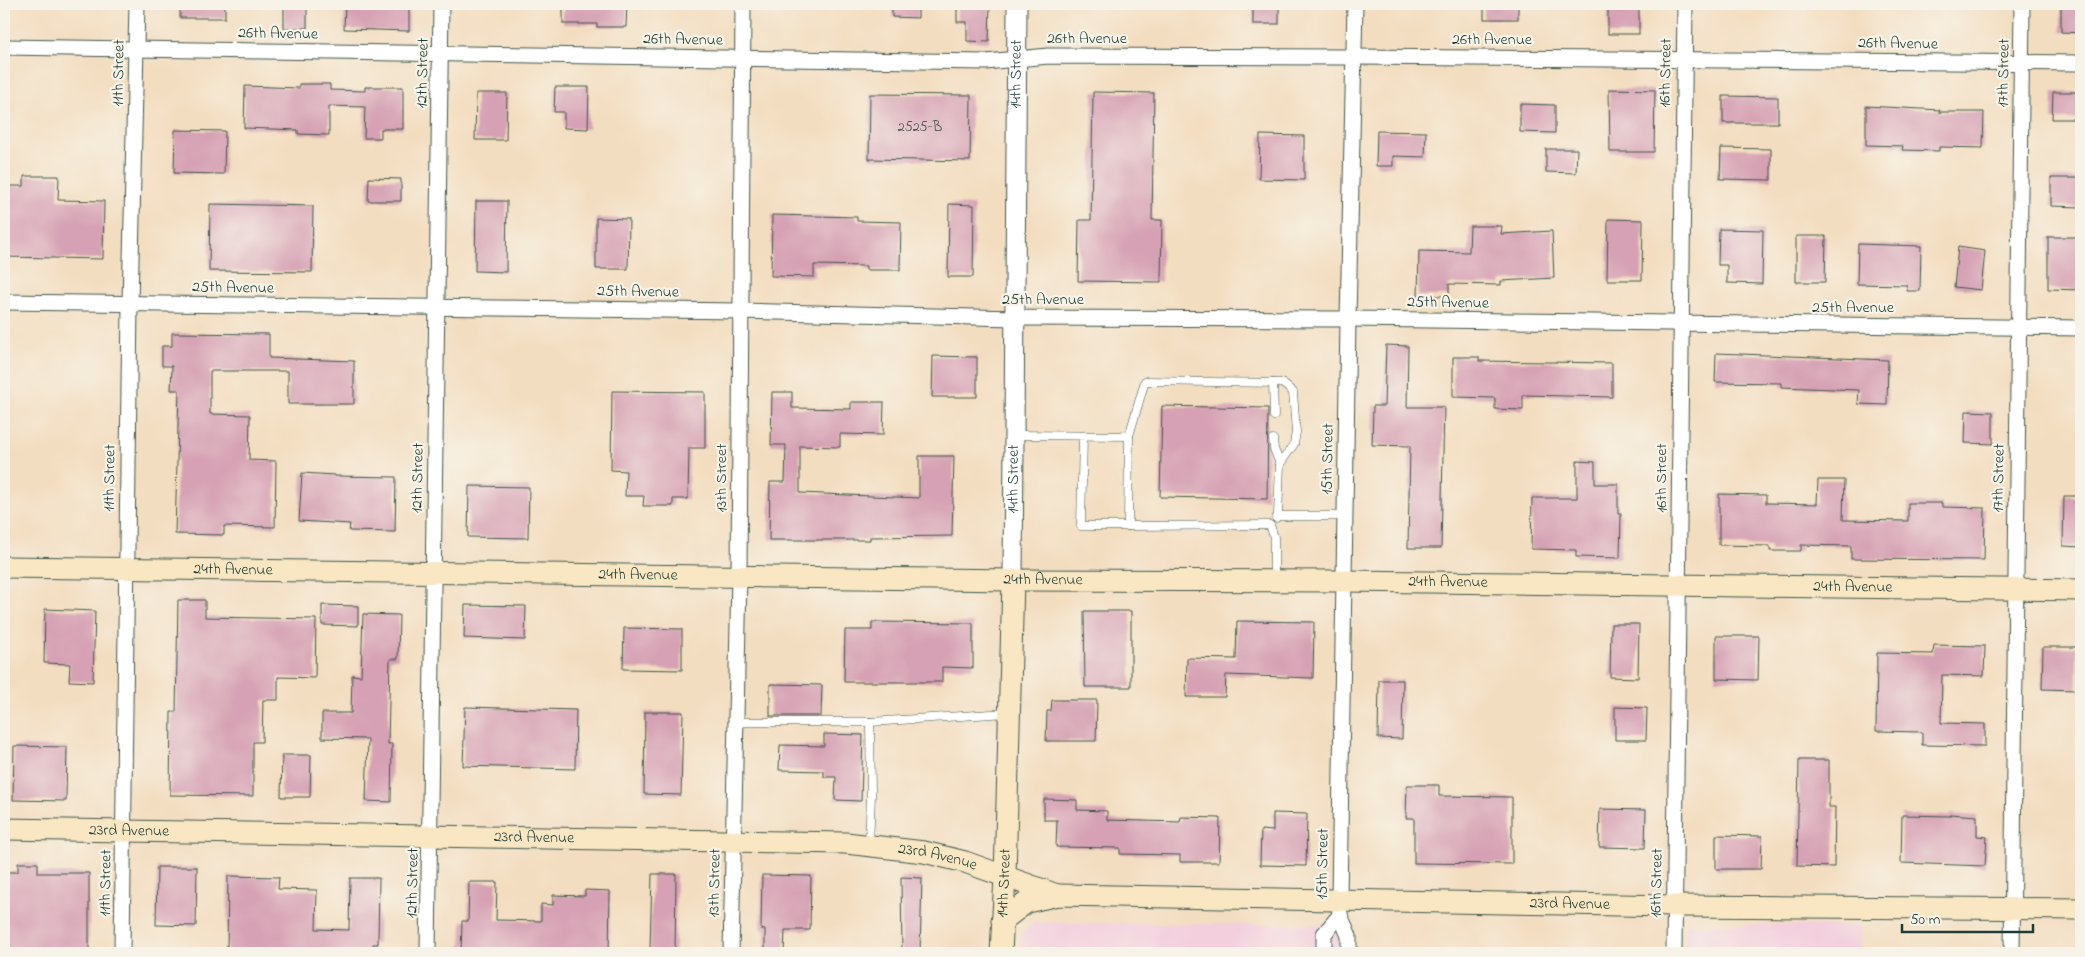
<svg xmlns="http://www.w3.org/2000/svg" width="2085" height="957" font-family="'Indie Flower',sans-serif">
<rect width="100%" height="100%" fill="#f7f3e8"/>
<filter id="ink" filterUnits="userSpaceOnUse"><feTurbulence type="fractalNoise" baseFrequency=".02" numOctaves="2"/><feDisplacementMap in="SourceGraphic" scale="10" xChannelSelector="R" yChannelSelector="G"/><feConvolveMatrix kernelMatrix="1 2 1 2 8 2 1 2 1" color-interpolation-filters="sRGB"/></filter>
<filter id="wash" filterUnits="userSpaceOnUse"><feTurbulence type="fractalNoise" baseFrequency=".0096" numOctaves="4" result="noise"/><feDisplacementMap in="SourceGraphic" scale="20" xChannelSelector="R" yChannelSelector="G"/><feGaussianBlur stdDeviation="1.12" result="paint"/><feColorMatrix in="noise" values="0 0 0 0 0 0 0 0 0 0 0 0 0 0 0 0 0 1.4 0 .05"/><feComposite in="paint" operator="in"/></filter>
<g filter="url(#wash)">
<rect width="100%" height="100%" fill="#f3ddc0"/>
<g fill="#f3cfde">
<polygon points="1033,923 1350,925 1349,953 1021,953 1022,933"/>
<polygon points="1685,924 1860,926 1860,953 1685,953"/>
</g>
<g id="blocks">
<g fill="#d6a1b4">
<rect x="180" y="4" width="45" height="14"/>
<rect x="284" y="4" width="23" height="24"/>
<polygon points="345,4 409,4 409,31 344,29"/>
<polygon points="563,4 627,4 626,27 597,27 597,24 563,24"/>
<polygon points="892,4 918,4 918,18 892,17"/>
<polygon points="957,4 990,4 989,42 967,41 967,22 957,22"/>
<rect x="1253" y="4" width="26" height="20"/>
<rect x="1484" y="4" width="34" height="15"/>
<rect x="1608" y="4" width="31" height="30"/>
<polygon points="2061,4 2081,4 2081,33 2061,32"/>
<polygon points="299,84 330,84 330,90 365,91 365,87 403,87 403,129 381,129 381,138 364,138 365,107 329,106 329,135 298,134 298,130 244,128 245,86 299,88"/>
<polygon points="555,87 589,87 588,129 564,128 564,112 554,112"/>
<polygon points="1609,89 1655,90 1654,152 1610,152"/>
<polygon points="1093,92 1154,93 1152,220 1162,220 1161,282 1078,281 1079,220 1091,220"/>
<polygon points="2053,92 2081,92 2081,119 2052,119"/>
<polygon points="476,93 507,93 506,140 475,140"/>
<polygon points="870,94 971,95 970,161 869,159"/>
<polygon points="1723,96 1778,97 1778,123 1723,123"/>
<polygon points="1520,104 1555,105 1555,133 1520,132"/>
<polygon points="1866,106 1940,110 1939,112 1984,112 1983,148 1939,147 1939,151 1902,150 1903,146 1866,145"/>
<polygon points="175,130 225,131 224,174 174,173"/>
<polygon points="1377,131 1426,132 1425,157 1393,156 1393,166 1376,166"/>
<polygon points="1260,135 1304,136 1304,180 1259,179"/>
<polygon points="1721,148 1771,149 1771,180 1720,179"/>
<polygon points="1546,149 1577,149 1576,173 1546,172"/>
<polygon points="24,176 59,176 58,200 104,201 103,259 4,257 4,186 24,186"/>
<polygon points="369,178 401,179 401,201 368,201"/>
<polygon points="2051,178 2081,178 2081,207 2051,206"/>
<polygon points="476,201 507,201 506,272 475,271"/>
<polygon points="210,204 313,206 312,272 209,271"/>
<polygon points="949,204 974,205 973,277 948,277"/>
<polygon points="772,215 857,217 857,221 901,222 900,270 866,270 866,266 814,265 814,277 771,276"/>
<polygon points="596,218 629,219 628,269 596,269"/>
<polygon points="1608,219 1643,220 1642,280 1607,280"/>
<polygon points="1470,226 1502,226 1501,234 1552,231 1554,278 1501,281 1501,285 1449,284 1449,296 1418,296 1419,251 1469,252"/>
<polygon points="1719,229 1763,230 1762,284 1727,283 1727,265 1718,265"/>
<polygon points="1796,236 1826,236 1825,282 1796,282"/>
<polygon points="2048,237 2081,237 2081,290 2048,289"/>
<polygon points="1858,244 1921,246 1920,291 1907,291 1907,285 1857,284"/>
<polygon points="1958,247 1985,251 1981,290 1954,287"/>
<polygon points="172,333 269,334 269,358 354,361 354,404 288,404 288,371 210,371 210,414 250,415 249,460 276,461 275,527 224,526 224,535 175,534 179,390 171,390 172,366 162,366 162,346 172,346"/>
<polygon points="1386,345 1408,346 1407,407 1444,407 1441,548 1408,548 1410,446 1372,445 1373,406 1384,406"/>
<polygon points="1716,353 1888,360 1887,405 1858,404 1859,390 1781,387 1781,383 1715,382"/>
<polygon points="933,356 977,357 977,397 932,397"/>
<polygon points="1453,357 1479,357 1479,361 1612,363 1612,397 1523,395 1523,410 1495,409 1495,398 1453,397"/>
<polygon points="612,391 705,392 705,448 689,448 688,499 673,499 673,506 643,506 644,496 625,496 626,471 611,470"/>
<polygon points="772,392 792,392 792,408 851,409 851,402 884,402 883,435 840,434 840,447 800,446 800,493 919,498 919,456 954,456 952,536 870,537 870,540 769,540 770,482 785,482 786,445 771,445"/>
<polygon points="1162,406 1268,408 1267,499 1160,497"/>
<polygon points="1966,411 1993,412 1993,444 1965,443"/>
<polygon points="1577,461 1595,462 1595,484 1618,484 1618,514 1621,514 1620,558 1576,557 1576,550 1531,549 1532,498 1577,498"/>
<polygon points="302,473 335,475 335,476 396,477 395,532 349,531 350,524 299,521"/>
<polygon points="1818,480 1844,480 1843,520 1908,521 1908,503 1942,503 1942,507 1985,508 1984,560 1851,559 1851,546 1801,545 1801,551 1770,551 1770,546 1719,545 1719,494 1766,495 1766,503 1817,504"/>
<polygon points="469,486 529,487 528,538 468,537"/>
<polygon points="2064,496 2081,496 2081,547 2063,546"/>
<polygon points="178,600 205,600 205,617 316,619 315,678 278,677 278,700 263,700 262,742 253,742 253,796 170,795 171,712 176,712"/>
<polygon points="322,605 358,606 358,626 322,625"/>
<polygon points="465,605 526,606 525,640 464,638"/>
<polygon points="45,609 95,611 93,682 69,681 70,664 44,663"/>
<polygon points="1084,611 1131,611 1131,687 1085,687"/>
<polygon points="363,614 399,615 398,659 390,659 388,744 392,744 391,802 366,801 368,739 322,738 322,713 351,713 352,675 361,676"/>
<polygon points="1237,621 1314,622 1313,678 1226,675 1225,697 1186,697 1187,658 1236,659"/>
<polygon points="872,622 973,623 973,668 942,667 942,682 844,682 845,630 872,630"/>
<polygon points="1611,624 1639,624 1638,678 1610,677"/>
<polygon points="624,628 682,629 682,670 623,669"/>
<polygon points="1716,636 1759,636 1758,680 1716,679"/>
<polygon points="1934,645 1985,646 1984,676 1942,675 1941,723 1985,724 1985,746 1922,745 1922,732 1876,731 1877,653 1933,654"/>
<polygon points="2043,647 2077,647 2077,690 2042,689"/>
<polygon points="1379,680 1403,680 1402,739 1378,738"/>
<polygon points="770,684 822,685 821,716 770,716"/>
<polygon points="1052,700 1097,700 1096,741 1046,741 1047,711 1051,711"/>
<polygon points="465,707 576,710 575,769 463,766"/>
<polygon points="1615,707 1647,708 1646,740 1615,740"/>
<polygon points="645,712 683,712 681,795 644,794"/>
<polygon points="824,734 863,735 861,801 835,800 836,777 824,777 824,771 779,770 780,745 824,746"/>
<polygon points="14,746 67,747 66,801 13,800"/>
<polygon points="282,755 311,755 310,797 281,797"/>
<polygon points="1799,760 1829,760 1829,807 1835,807 1834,867 1797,866"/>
<polygon points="1407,785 1439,785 1439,796 1512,797 1512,864 1414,863 1414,818 1406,818"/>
<polygon points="1044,799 1077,800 1077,810 1107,811 1107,820 1180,822 1181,817 1220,818 1219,862 1180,862 1180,855 1120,854 1120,848 1056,847 1057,820 1044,820"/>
<polygon points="1600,809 1646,810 1645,848 1599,847"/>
<polygon points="1273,813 1307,814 1306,866 1260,865 1261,830 1273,831"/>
<polygon points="1950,814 1977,816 1977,836 1987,837 1985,866 1901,863 1902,815 1950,816"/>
<polygon points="1716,835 1762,836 1761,869 1716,869"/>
<polygon points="18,863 38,863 38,873 89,873 89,953 4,953 4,872 18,872"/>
<polygon points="157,867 197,867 196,926 156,925"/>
<polygon points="652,874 676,874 675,951 650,950"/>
<polygon points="762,875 811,876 810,930 785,930 784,953 765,953 765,930 761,929"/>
<polygon points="228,876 279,877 278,889 317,890 316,929 349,930 350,878 379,878 378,944 373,944 373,952 227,953"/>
<polygon points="901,877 922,878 920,953 902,953"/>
<polygon points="469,882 497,882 496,920 541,921 541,904 553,905 553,895 585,896 585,890 610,891 609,953 461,953 462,921 468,921"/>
</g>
</g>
</g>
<g filter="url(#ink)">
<use href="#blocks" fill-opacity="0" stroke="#3f5549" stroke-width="1"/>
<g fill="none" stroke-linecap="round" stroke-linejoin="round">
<defs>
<g id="service">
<polyline points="1273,383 1274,416"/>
<polyline points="1014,435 1129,436 1128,526 1081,526 1083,436"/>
<polyline points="1129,436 1145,381 1282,383 1293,392 1296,432 1294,444 1280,464 1278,516"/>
<polyline points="1273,439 1274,449 1280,464"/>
<polyline points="1276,518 1278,516 1345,516"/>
<polyline points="1128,526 1270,525 1274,537 1274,579"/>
<polyline points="736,722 870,722 1007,713"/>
<polyline points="869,845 871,795 870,722"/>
</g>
<g id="minor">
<polyline points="4,47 986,62 1048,56 1354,57 2081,63"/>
<polyline points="4,302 740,311 1014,318 1348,319 2081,328"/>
<polyline points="122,953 130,304 137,4"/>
<polyline points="428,953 441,4"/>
<polyline points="731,953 739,576 743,4"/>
<polyline points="1324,953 1324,934 1340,915"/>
<polyline points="1349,953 1349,936 1340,915 1339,900 1348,319 1355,4"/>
<polyline points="1674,953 1685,4"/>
<polyline points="2012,953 2022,4"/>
</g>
<g id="tertiary">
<path id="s1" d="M1013 580 1017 4"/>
</g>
<g id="secondary">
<path id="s2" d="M4 567 1013 580 1344 581 2081 590"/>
<path id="s3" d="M4 829 846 843 924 852 965 862 1057 895"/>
<path id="s4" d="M1002 921 1027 902 1058 895 1675 906 2081 909"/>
<path id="s5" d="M1001 953 1005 876 1013 580"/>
</g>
</defs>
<use href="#service" stroke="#3f5549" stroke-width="9"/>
<use href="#minor" stroke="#3f5549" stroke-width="17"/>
<use href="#tertiary" stroke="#3f5549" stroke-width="21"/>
<use href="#secondary" stroke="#3f5549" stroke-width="23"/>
<use href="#service" stroke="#fff" stroke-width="8"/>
<use href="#minor" stroke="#fff" stroke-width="15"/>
<use href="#tertiary" stroke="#fff" stroke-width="19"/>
<use href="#secondary" stroke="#f9e7c3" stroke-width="21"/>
</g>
</g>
<g text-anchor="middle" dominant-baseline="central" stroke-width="4.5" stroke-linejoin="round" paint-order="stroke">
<g font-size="14" fill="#4d5654">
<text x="920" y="127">2525-B</text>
</g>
<g font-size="16" fill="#1f3d34" stroke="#f7f3e8">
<text transform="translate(278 34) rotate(1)">26th Avenue</text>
<text x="1087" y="39">26th Avenue</text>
<text transform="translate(683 40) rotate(1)">26th Avenue</text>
<text x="1492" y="40">26th Avenue</text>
<text transform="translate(1898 44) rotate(1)">26th Avenue</text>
<text transform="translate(119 73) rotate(-89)">11th Street</text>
<text transform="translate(423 73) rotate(-89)">12th Street</text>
<text transform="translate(1666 73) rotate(-89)">16th Street</text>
<text transform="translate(2004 73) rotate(-89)">17th Street</text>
<text stroke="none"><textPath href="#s1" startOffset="506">14th Street</textPath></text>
<text transform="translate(233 288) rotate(1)">25th Avenue</text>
<text transform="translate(638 292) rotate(1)">25th Avenue</text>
<text x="1043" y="300">25th Avenue</text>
<text transform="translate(1448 303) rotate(1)">25th Avenue</text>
<text x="1853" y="308">25th Avenue</text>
<text transform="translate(1328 459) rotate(-89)">15th Street</text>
<text transform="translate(110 478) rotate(-89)">11th Street</text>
<text transform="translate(418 478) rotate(-89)">12th Street</text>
<text transform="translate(722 478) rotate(-90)">13th Street</text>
<text transform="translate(1662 478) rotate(-90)">16th Street</text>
<text transform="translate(1999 478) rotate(-89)">17th Street</text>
<text stroke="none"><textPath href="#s1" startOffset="101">14th Street</textPath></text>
<text stroke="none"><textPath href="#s2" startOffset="229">24th Avenue</textPath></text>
<text stroke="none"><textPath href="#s2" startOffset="634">24th Avenue</textPath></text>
<text stroke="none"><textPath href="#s2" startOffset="1039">24th Avenue</textPath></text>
<text stroke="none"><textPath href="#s2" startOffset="1444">24th Avenue</textPath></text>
<text stroke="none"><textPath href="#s2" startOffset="1849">24th Avenue</textPath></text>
<text stroke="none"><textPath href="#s3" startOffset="125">23rd Avenue</textPath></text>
<text stroke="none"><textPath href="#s3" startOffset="530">23rd Avenue</textPath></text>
<text stroke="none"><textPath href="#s3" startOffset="935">23rd Avenue</textPath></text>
<text transform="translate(1323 864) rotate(-89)">15th Street</text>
<text transform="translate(106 883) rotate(-89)">11th Street</text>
<text transform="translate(413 883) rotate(-89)">12th Street</text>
<text transform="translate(715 883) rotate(-89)">13th Street</text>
<text stroke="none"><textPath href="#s5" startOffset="70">14th Street</textPath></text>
<text transform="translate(1657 883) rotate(-89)">16th Street</text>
<text stroke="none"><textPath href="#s4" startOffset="575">23rd Avenue</textPath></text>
</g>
</g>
<rect width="2085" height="957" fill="none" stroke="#f7f3e8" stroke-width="20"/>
<path d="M1902 924v8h131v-8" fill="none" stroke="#1f3d34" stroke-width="2.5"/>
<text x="1910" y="924" font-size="15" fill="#1f3d34" stroke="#f7f3e8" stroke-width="4" paint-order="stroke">50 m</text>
</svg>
